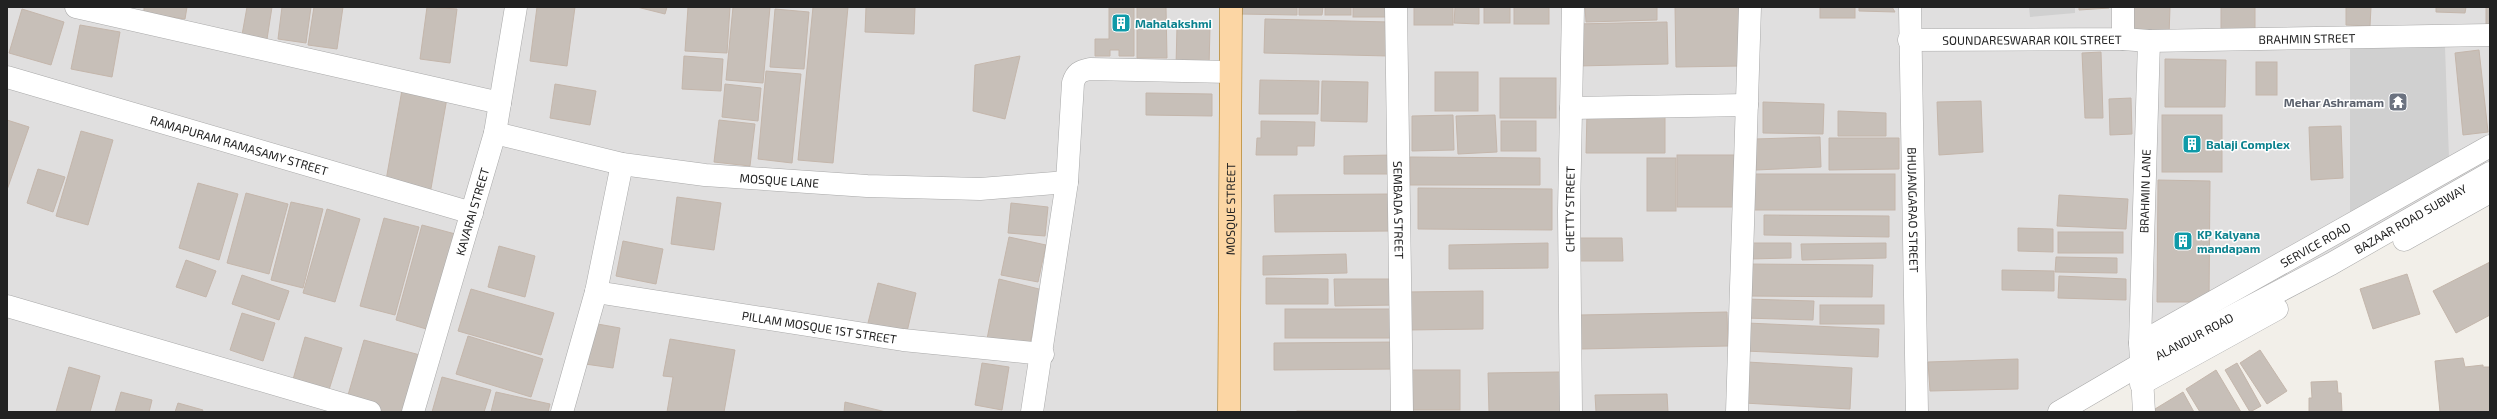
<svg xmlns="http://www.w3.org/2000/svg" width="2497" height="419" font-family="'Exo 2',sans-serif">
<rect width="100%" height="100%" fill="#f2efe9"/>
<polygon fill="#e0dfdf" points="7,7 2490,7 2490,167 2056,412 7,412"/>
<g fill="#d0d0d0">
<polygon points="2029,7 2075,7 2075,13 2030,17"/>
<polygon points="2350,44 2445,47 2449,158 2350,216"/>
</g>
<g fill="#c7bfb8" stroke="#c4b6ab">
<polygon points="144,7 187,7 185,19 144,13"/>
<polygon points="247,7 272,7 267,39 242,35"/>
<polygon points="282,7 311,7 306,43 278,39"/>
<polygon points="314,7 343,7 337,49 308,45"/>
<polygon points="427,7 457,9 450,63 420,59"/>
<polygon points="537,7 575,7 567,66 530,61"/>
<polygon points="637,7 667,7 665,14"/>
<polygon points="688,7 730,7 727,53 685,51"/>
<polygon points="733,7 770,7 763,83 726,80"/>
<polygon points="813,7 848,7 833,163 798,160"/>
<polygon points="866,7 915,7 914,34 865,32"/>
<polygon points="1109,7 1134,7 1134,56 1119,56 1119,50 1110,50 1110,56 1095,56 1095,39 1109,39"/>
<polygon points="1137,7 1166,7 1167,58 1137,58"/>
<polygon points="1239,7 1297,7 1297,15 1239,14"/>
<polygon points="1299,7 1323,7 1322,15 1299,15"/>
<rect x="1325" y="7" width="26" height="8"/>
<rect x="1353" y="7" width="38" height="10"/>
<rect x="1414" y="7" width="39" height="18"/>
<polygon points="1455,7 1479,7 1479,24 1454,23"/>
<rect x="1484" y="7" width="26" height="16"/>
<rect x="1514" y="7" width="35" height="17"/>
<polygon points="1585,7 1657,7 1657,20 1586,22"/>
<polygon points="1675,7 1739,7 1741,66 1676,67"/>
<rect x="1820" y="7" width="35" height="11"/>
<polygon points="1859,7 1892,7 1895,12 1859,11"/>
<polygon points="2079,7 2109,7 2109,8 2079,10"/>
<polygon points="2133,7 2170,7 2169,36 2132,35"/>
<rect x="2221" y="7" width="34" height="29"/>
<polygon points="2346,7 2371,7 2370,26 2346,25"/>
<polygon points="2436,7 2466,7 2465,13 2436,12"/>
<rect x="2486" y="7" width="4" height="17"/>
<polygon points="22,9 64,22 51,65 9,53"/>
<polygon points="775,9 809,12 804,69 770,67"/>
<polygon points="1265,19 1389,22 1388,56 1264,53"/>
<polygon points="1667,22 1668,64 1577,66 1576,24"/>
<polygon points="80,25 120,32 112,77 71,69"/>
<polygon points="1177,26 1210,27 1209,67 1176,66"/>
<polygon points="2479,50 2488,132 2463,135 2455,53"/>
<polygon points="2101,52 2103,118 2085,118 2082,53"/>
<polygon points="684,56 723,59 721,91 682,89"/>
<polygon points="1020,56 1005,119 973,111 975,65"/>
<polygon points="2165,59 2226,60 2225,107 2165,107"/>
<rect x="2256" y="62" width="21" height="33"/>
<polygon points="766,71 801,74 792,163 758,159"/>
<rect x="1435" y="72" width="43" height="39"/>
<rect x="1500" y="78" width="56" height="40"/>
<polygon points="1260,80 1319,81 1318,114 1259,114"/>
<polygon points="1322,81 1368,82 1367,122 1321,121"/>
<polygon points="555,84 596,91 590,125 550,118"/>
<polygon points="725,84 761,88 758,121 722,117"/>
<polygon points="402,90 447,98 430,194 385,186"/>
<polygon points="1146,93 1212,94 1212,116 1146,115"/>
<polygon points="2131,98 2132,134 2110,135 2109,99"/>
<polygon points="1981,101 1983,152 1939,155 1937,102"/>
<polygon points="1763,102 1824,104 1823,134 1763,133"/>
<polygon points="1838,111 1886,113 1886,136 1838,136"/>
<polygon points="1587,112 1665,113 1665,153 1586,153"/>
<polygon points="1453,115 1454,150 1412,151 1412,116"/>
<polygon points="1495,115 1497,152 1458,154 1456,116"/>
<rect x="2162" y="115" width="60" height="57"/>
<polygon points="7,120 29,127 7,190"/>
<polygon points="719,120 755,124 750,166 714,162"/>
<polygon points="1261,121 1315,122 1314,146 1297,146 1297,155 1256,155 1257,138 1261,138"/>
<rect x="1501" y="121" width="35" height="30"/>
<polygon points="2341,126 2343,178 2311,180 2309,127"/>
<polygon points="81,131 113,140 88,225 56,216"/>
<polygon points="1820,137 1821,167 1756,170 1755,139"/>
<polygon points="1829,138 1899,138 1899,169 1829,170"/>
<polygon points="1392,155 1393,174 1344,174 1344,156"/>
<rect x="1677" y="155" width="65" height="52"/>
<polygon points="1410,157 1540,158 1540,185 1410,185"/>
<rect x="1647" y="158" width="29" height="53"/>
<polygon points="38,169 65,177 53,212 27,203"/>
<rect x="1749" y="174" width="146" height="36"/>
<polygon points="2158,180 2210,181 2209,302 2157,302"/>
<polygon points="198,183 238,194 219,260 179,248"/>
<polygon points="1418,188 1552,189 1552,230 1418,229"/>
<polygon points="246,193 288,204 269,274 227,263"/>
<polygon points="1391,194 1391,231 1275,232 1274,195"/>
<polygon points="2059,195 2128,199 2126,229 2057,226"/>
<polygon points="677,197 721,203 714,250 671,244"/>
<polygon points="291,202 323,209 303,288 271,280"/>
<polygon points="1011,203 1048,207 1045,236 1008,233"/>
<polygon points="327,209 360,219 335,302 303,293"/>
<polygon points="1764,215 1889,216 1889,237 1764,235"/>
<polygon points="384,218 419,227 395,315 360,306"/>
<polygon points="422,225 459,235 433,331 396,320"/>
<polygon points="2018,228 2053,229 2053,252 2018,251"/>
<rect x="2058" y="232" width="65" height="21"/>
<polygon points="1009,237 1046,245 1038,282 1001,275"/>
<polygon points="1579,238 1622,238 1623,261 1579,261"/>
<polygon points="623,241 663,249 656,284 616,276"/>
<polygon points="1548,243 1548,268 1449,269 1449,245"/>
<polygon points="1748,243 1791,243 1791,258 1749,259"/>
<polygon points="1886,243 1886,258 1802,260 1801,244"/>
<polygon points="499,246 535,256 525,297 488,287"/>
<polygon points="1346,254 1347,273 1263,275 1263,256"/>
<polygon points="2056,257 2117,258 2117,273 2055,272"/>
<polygon points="186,260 216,271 206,297 176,287"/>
<polygon points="2490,262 2490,315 2456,333 2433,291"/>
<polygon points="1747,264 1873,265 1872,297 1747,296"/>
<polygon points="2002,270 2054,271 2054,291 2002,290"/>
<polygon points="2407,274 2420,314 2373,329 2360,289"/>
<polygon points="242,275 289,291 279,320 232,304"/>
<polygon points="2059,276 2126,279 2126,300 2058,298"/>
<polygon points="1266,278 1328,279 1328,304 1266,304"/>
<polygon points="999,279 1043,290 1029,347 987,339"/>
<polygon points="1334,279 1394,279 1395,305 1335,306"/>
<polygon points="878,283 916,293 906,336 867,327"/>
<polygon points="471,289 554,313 541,355 458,331"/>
<polygon points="1483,291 1483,329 1407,330 1406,292"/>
<polygon points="1745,299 1814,301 1813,320 1744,318"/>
<rect x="1820" y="305" width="64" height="19"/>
<rect x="1285" y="309" width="112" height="29"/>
<polygon points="1727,312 1728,346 1581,349 1580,315"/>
<polygon points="242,313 275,323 263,361 230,350"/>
<polygon points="592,323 620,328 613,368 585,364"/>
<polygon points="1747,323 1879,329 1878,357 1745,351"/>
<polygon points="468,336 543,359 531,397 456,374"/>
<polygon points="305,337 342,348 328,393 292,383"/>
<polygon points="670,339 735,350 724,412 667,412 673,377 663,376"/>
<polygon points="364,340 420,355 404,412 383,412 346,402"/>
<polygon points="1399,342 1399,369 1274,370 1274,343"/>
<polygon points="2260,350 2287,391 2267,404 2240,363"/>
<polygon points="2463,358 2465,367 2483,365 2483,367 2490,367 2490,410 2487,412 2440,412 2435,361"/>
<polygon points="2018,359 2018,389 1930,391 1928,362"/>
<polygon points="1747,362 1852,368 1850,409 1744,403"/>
<polygon points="982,363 1009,367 1002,410 975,405"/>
<polygon points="2237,363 2261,406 2250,412 2225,370"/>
<polygon points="69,367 100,376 90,412 56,412"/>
<rect x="1405" y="370" width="55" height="40"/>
<polygon points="2216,370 2241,412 2200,412 2186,389"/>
<polygon points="1560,372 1561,412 1489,412 1488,373"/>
<polygon points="442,377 491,390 484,412 432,412"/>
<polygon points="2337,381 2338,393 2341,393 2342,412 2309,412 2309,398 2312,398 2311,382"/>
<polygon points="121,392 152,400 149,412 115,412"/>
<polygon points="496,392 550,404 548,412 491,412"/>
<polygon points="2183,392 2194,412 2155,412 2155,409"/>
<polygon points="1667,394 1668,412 1596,412 1595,395"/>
<polygon points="845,402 886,412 844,412"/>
<polygon points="178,403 203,410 202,412 175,412"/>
<rect x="1297" y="411" width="97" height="1"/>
</g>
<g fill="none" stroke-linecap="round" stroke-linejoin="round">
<defs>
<g id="minor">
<polyline points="76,7 500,103"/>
<path id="s1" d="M1396 7 1402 412"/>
<path id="s2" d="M1910 7 1917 412"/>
<path id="s3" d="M2123 39 2149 41 2490 35"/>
<path id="s4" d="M1909 40 2123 39V7"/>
<path id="s5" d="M7 77 472 213"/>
<polyline points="1571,108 1747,105"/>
<path id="s6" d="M495 133 622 164 705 175 867 186 980 189 1067 182"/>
<polyline points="2404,240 2490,192"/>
<path id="s7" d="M596 292 903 340 1043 354"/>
<polyline points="7,306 370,412"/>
<path id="s8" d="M2140 343 2490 146"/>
<polyline points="2141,384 2277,309"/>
<path id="s9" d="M413 412 495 133 516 7"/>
<polyline points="562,412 596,292 622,164"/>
<path d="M1032 412 1067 182 1073 83C1076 73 1080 71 1090 69L1230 72"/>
<path id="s10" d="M1571 412 1569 211 1573 7"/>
<polyline points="1737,412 1750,7"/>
<path id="s11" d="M2059 412 2141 364 2331 264 2490 173"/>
<path id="s12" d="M2144 412 2140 343 2149 41"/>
</g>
<g id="major">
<path id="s13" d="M1229 412 1231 7"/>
</g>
</defs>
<use href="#minor" stroke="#a9a9a9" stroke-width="23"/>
<use href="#major" stroke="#a06b00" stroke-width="23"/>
<use href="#minor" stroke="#fff" stroke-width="22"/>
<use href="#major" stroke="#fcd6a4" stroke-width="22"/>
</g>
<defs>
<symbol id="building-square" viewBox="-11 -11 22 22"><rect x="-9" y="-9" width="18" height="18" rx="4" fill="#0f9aa8" stroke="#fff"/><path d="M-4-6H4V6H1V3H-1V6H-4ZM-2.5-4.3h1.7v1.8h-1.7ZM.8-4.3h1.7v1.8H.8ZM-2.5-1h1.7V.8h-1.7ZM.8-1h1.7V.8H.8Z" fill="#fff"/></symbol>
<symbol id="temple-square" viewBox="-11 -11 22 22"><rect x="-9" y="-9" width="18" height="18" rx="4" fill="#6b7280" stroke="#fff"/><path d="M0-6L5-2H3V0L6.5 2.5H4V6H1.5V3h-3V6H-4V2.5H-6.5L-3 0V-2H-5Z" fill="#fff"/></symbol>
</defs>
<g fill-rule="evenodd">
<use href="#building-square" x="1110" y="12" width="22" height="22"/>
<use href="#temple-square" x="2387" y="91" width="22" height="22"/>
<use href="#building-square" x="2181" y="133" width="22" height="22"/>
<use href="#building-square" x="2172" y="230" width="22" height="22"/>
</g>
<g text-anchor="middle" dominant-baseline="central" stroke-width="3" stroke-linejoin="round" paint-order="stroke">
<g font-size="12" font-weight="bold" fill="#0d838f" stroke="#fff" text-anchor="start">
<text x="1135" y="23">Mahalakshmi</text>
<text x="2206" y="144">Balaji Complex</text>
<text x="2197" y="234">KP Kalyana<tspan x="2197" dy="14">mandapam</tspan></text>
</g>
<g font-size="12" fill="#222" stroke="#fff">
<text stroke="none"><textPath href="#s4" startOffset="123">SOUNDARESWARAR KOIL STREET</textPath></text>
<text stroke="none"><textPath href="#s3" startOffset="184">BRAHMIN STREET</textPath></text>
<text stroke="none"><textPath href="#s5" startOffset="242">RAMAPURAM RAMASAMY STREET</textPath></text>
<text stroke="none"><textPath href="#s6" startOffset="289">MOSQUE LANE</textPath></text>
<text stroke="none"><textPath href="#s12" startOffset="221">BRAHMIN LANE</textPath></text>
<text stroke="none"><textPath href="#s13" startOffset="203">MOSQUE STREET</textPath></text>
<text stroke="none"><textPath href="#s10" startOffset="203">CHETTY STREET</textPath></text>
<text stroke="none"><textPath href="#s2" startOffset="203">BHUJANGARAO STREET</textPath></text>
<text stroke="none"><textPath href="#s1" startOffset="203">SEMBADA STREET</textPath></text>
<text stroke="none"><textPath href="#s9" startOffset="209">KAVARAI STREET</textPath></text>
<text stroke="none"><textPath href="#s11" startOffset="401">BAZAAR ROAD SUBWAY</textPath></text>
<text stroke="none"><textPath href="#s8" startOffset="201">SERVICE ROAD</textPath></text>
<text stroke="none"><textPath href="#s7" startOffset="226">PILLAM MOSQUE 1ST STREET</textPath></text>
<text stroke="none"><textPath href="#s11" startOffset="155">ALANDUR ROAD</textPath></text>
</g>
<g font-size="12" font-weight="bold" fill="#5b616d" stroke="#fff" text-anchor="end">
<text x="2384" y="102">Mehar Ashramam</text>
</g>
</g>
<rect width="2497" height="419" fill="none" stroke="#222222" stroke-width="16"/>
</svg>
